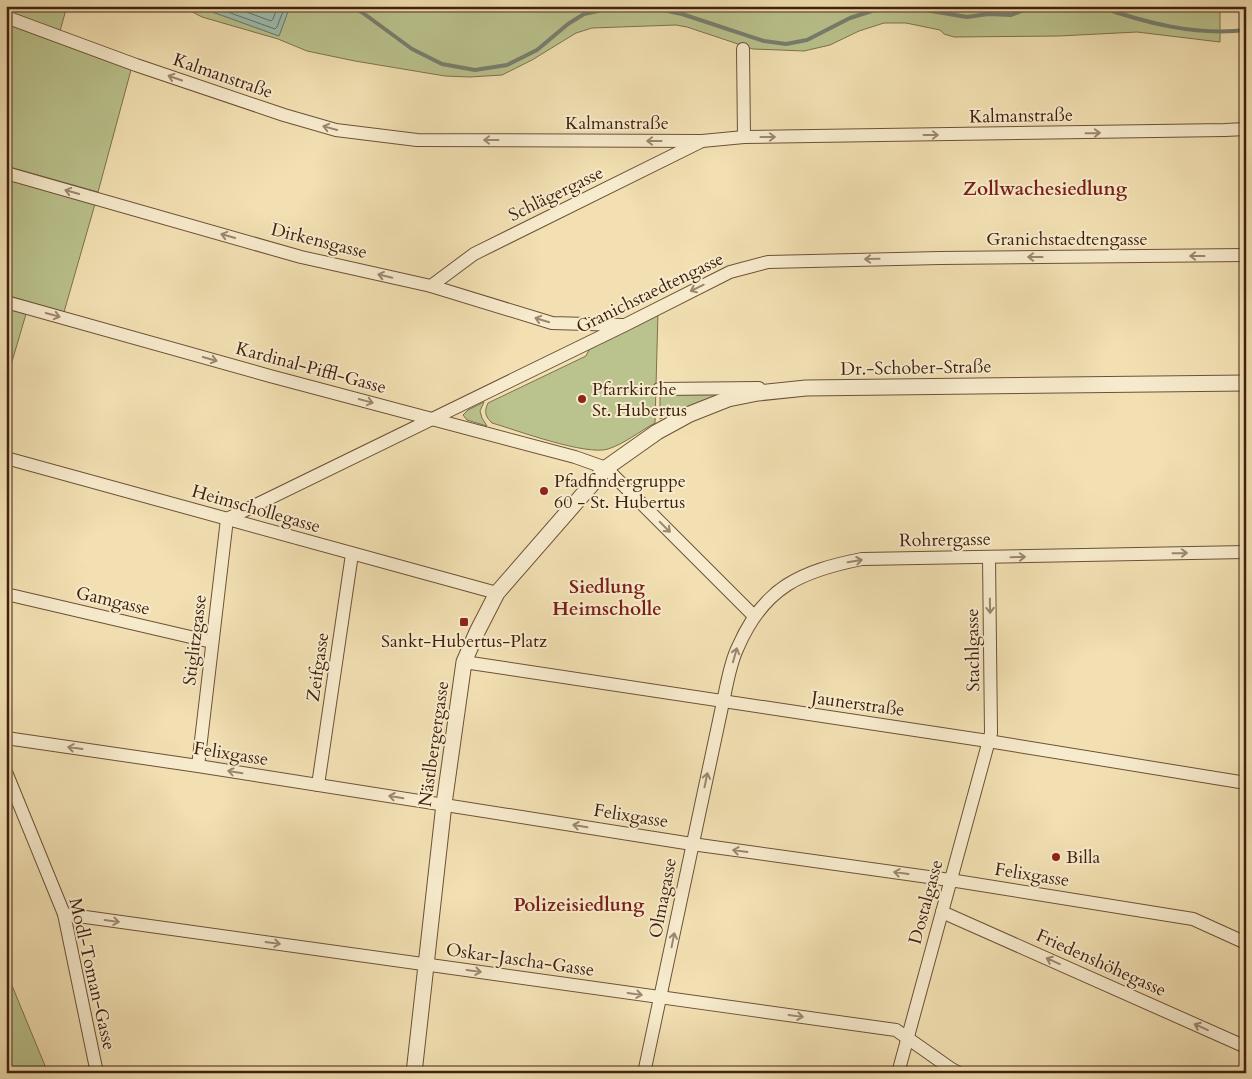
<svg xmlns="http://www.w3.org/2000/svg" width="1252" height="1079" font-family="Cardo,serif">
<rect width="100%" height="100%" fill="#f2e0b2"/>
<filter id="stains"><feTurbulence type="fractalNoise" baseFrequency=".004" numOctaves="4"/><feColorMatrix values="0 0 0 0 .2 0 0 0 0 .09 0 0 0 0 .02 0 0 0 .5 -.17"/></filter>
<radialGradient id="worn" r=".72"><stop offset=".6" stop-color="#630" stop-opacity="0"/><stop offset="1" stop-color="#630" stop-opacity=".3"/></radialGradient>
<g fill="#bac28d" stroke="#7d724e">
<polygon points="6,6 67,6 60,31 6,12"/>
<polygon points="181,6 196,6 279,36 290,6 1189,6 1220,12 1220,42 1137,32 1059,36 954,37 944,34 940,30 906,23 884,23 859,31 830,45 804,51 780,50 753,49 687,27 676,25 592,28 576,33 532,60 502,75 470,77 445,76 355,61 307,51 278,39 202,17"/>
<polygon points="6,24 131,70 98,192 6,166"/>
<polygon points="6,179 95,204 64,312 6,295"/>
<polygon points="6,308 26,314 6,382"/>
<path d="M658 312 655 423C640 431 624 444 608 449 586 456 516 430 492 423 485 416 484 412 488 403L586 356 590 348Z"/>
<polygon points="660,394 719,394 720,395 684,408 660,419"/>
<polygon points="484,402 480,411 482,418 487,426 467,420 463,415 468,410"/>
<polygon points="6,971 48,1073 6,1073"/>
</g>
<polygon fill="#9bbdb0" stroke="#777f70" points="196,6 290,6 279,36"/>
<g fill="none" stroke-linecap="round" stroke-linejoin="round">
<g stroke="#6e6f60" stroke-width="1">
<polyline points="211,6 275,29 277,27 285,6"/>
<polyline points="230,6 271,21 273,19 278,6"/>
</g>
<g stroke="#777f70" stroke-width="4">
<polyline points="350,6 363,13 412,49 442,64 475,70 507,65 537,50 568,24 584,14 612,8 658,9 682,14 764,41 786,44 807,40 850,18 878,9 907,7 967,17 988,14 1011,15 1034,6"/>
<path d="M1098 6C1145 23 1196 36 1246 30"/>
</g>
<defs>
<g id="minor">
<polyline points="6,17 136,65 284,115 336,130 417,140 702,141 744,137 1225,130 1246,129"/>
<polyline points="743,49 744,137"/>
<polyline points="6,173 301,257 431,286 552,323 623,325"/>
<polyline points="431,286 474,254 700,142"/>
<polyline points="6,302 270,376 575,457 606,468 754,616"/>
<polyline points="659,389 759,388"/>
<polyline points="6,458 497,593"/>
<polyline points="6,594 212,642"/>
<polyline points="464,662 988,741 1246,783"/>
<polyline points="6,738 198,766 692,844 950,880 1193,919 1246,943"/>
<polyline points="198,766 227,519 625,325 730,272 768,262 940,258 1246,255"/>
<polyline points="6,772 64,914 97,1073"/>
<polyline points="318,785 352,554"/>
<polyline points="942,912 1246,1047"/>
<polyline points="64,914 896,1030 950,1068 959,1073"/>
<path d="M644 1073 723 702C727 684 730 663 738 647 764 587 801 571 862 559L1246 552"/>
<polyline points="898,1073 991,733 989,557"/>
</g>
<polyline id="tertiary" points="414,1073 444,804 464,662 477,632 497,593 606,468 657,432 690,414 728,399 758,393 806,388 1246,383"/>
</defs>
<use href="#minor" stroke="#6c5138" stroke-width="14"/>
<use href="#tertiary" stroke="#6c5138" stroke-width="17"/>
<use href="#minor" stroke="#f7ebcd" stroke-width="12"/>
<use href="#tertiary" stroke="#f7ebcd" stroke-width="15"/>
</g>
<defs><path id="oneway-shaft" d="M-6 0H5M1.5-3L5.5 0L1.5 3" fill="none" stroke-width="1.6" stroke-linecap="round" stroke-linejoin="round" transform="scale(1.25)"/></defs>
<g stroke="#9c866e">
<use href="#oneway-shaft" transform="translate(175 78) rotate(-161)"/>
<use href="#oneway-shaft" transform="translate(330 128) rotate(-165)"/>
<use href="#oneway-shaft" transform="translate(1093 133) rotate(-1)"/>
<use href="#oneway-shaft" transform="translate(931 135)"/>
<use href="#oneway-shaft" transform="translate(768 137)"/>
<use href="#oneway-shaft" transform="translate(491 140) rotate(-180)"/>
<use href="#oneway-shaft" transform="translate(654 141) rotate(-180)"/>
<use href="#oneway-shaft" transform="translate(72 192) rotate(-164)"/>
<use href="#oneway-shaft" transform="translate(228 236) rotate(-164)"/>
<use href="#oneway-shaft" transform="translate(1197 256) rotate(180)"/>
<use href="#oneway-shaft" transform="translate(1035 257) rotate(180)"/>
<use href="#oneway-shaft" transform="translate(872 259) rotate(179)"/>
<use href="#oneway-shaft" transform="translate(385 276) rotate(-167)"/>
<use href="#oneway-shaft" transform="translate(697 288) rotate(154)"/>
<use href="#oneway-shaft" transform="translate(53 315) rotate(15)"/>
<use href="#oneway-shaft" transform="translate(542 320) rotate(-163)"/>
<use href="#oneway-shaft" transform="translate(210 359) rotate(16)"/>
<use href="#oneway-shaft" transform="translate(366 401) rotate(15)"/>
<use href="#oneway-shaft" transform="translate(665 527) rotate(45)"/>
<use href="#oneway-shaft" transform="translate(1180 553) rotate(-1)"/>
<use href="#oneway-shaft" transform="translate(1018 557) rotate(-1)"/>
<use href="#oneway-shaft" transform="translate(855 561) rotate(-9)"/>
<use href="#oneway-shaft" transform="translate(990 606) rotate(89)"/>
<use href="#oneway-shaft" transform="translate(735 655) rotate(-74)"/>
<use href="#oneway-shaft" transform="translate(75 748) rotate(-172)"/>
<use href="#oneway-shaft" transform="translate(235 772) rotate(-171)"/>
<use href="#oneway-shaft" transform="translate(706 780) rotate(-78)"/>
<use href="#oneway-shaft" transform="translate(396 797) rotate(-171)"/>
<use href="#oneway-shaft" transform="translate(580 826) rotate(-171)"/>
<use href="#oneway-shaft" transform="translate(740 851) rotate(-172)"/>
<use href="#oneway-shaft" transform="translate(901 873) rotate(-172)"/>
<use href="#oneway-shaft" transform="translate(112 921) rotate(8)"/>
<use href="#oneway-shaft" transform="translate(673 940) rotate(-79)"/>
<use href="#oneway-shaft" transform="translate(273 943) rotate(8)"/>
<use href="#oneway-shaft" transform="translate(1053 961) rotate(-156)"/>
<use href="#oneway-shaft" transform="translate(474 971) rotate(8)"/>
<use href="#oneway-shaft" transform="translate(635 994) rotate(8)"/>
<use href="#oneway-shaft" transform="translate(796 1016) rotate(8)"/>
<use href="#oneway-shaft" transform="translate(1201 1027) rotate(-156)"/>
</g>
<g fill="#8f2418" stroke="#f7ebcd" stroke-width="2">
<circle cx="582" cy="399" r="5"/>
<circle cx="544" cy="491" r="5"/>
<rect x="459" y="617" width="10" height="10" rx="2.5"/>
<circle cx="1056" cy="857" r="5"/>
</g>
<g text-anchor="middle" dominant-baseline="central" stroke-width="4" stroke-linejoin="round" paint-order="stroke">
<g font-size="18" fill="#40210f" stroke="#f7ebcd">
<text transform="translate(223 76) rotate(19)">Kalmanstraße</text>
<text transform="translate(1021 116) rotate(-1)">Kalmanstraße</text>
<text x="617" y="123">Kalmanstraße</text>
<text transform="translate(556 194) rotate(-26)">Schlägergasse</text>
<text x="1067" y="239">Granichstaedtengasse</text>
<text transform="translate(319 241) rotate(14)">Dirkensgasse</text>
<text transform="translate(650 293) rotate(-26)">Granichstaedtengasse</text>
<text transform="translate(311 368) rotate(15)">Kardinal-Piffl-Gasse</text>
<text transform="translate(916 368) rotate(-1)">Dr.-Schober-Straße</text>
<text transform="translate(256 509) rotate(16)">Heimschollegasse</text>
<text transform="translate(945 540) rotate(-1)">Rohrergasse</text>
<text transform="translate(113 601) rotate(13)">Gamgasse</text>
<text transform="translate(195 640) rotate(-83)">Stiglitzgasse</text>
<text transform="translate(973 650) rotate(-91)">Stachlgasse</text>
<text transform="translate(318 667) rotate(-82)">Zeifgasse</text>
<text transform="translate(858 704) rotate(8)">Jaunerstraße</text>
<text transform="translate(434 744) rotate(-82)">Nästlbergergasse</text>
<text transform="translate(231 754) rotate(9)">Felixgasse</text>
<text transform="translate(631 816) rotate(9)">Felixgasse</text>
<text transform="translate(1032 875) rotate(9)">Felixgasse</text>
<text transform="translate(663 898) rotate(-79)">Olmagasse</text>
<text transform="translate(926 902) rotate(-75)">Dostalgasse</text>
<text transform="translate(520 960) rotate(8)">Oskar-Jascha-Gasse</text>
<text transform="translate(1101 963) rotate(24)">Friedenshöhegasse</text>
<text transform="translate(92 974) rotate(77)">Modl-Toman-Gasse</text>
</g>
<g font-size="18" fill="#40210f" stroke="#f7ebcd" text-anchor="start">
<text x="592" y="389">Pfarrkirche<tspan x="592" dy="21">St. Hubertus</tspan></text>
<text x="554" y="481">Pfadfindergruppe<tspan x="554" dy="21">60 - St. Hubertus</tspan></text>
<text x="464" y="641" text-anchor="middle">Sankt-Hubertus-Platz</text>
<text x="1066" y="857">Billa</text>
</g>
<g font-size="19" font-weight="bold" fill="#7a1f14" stroke="#f7ebcd">
<text x="1045" y="189">Zollwachesiedlung</text>
<text x="607" y="587">Siedlung<tspan x="607" dy="22">Heimscholle</tspan></text>
<text x="579" y="905">Polizeisiedlung</text>
</g>
</g>
<rect width="1252" height="1079" fill="none" stroke="#f2e0b2" stroke-width="25"/>
<rect x="8" y="8" width="1237" height="1064" fill="none" stroke="#40210f" stroke-width="2.5"/>
<rect x="12" y="12" width="1227" height="1054" fill="none" stroke="#40210f"/>
<rect width="100%" height="100%" filter="url(#stains)"/>
<rect width="100%" height="100%" fill="url(#worn)"/>
</svg>
